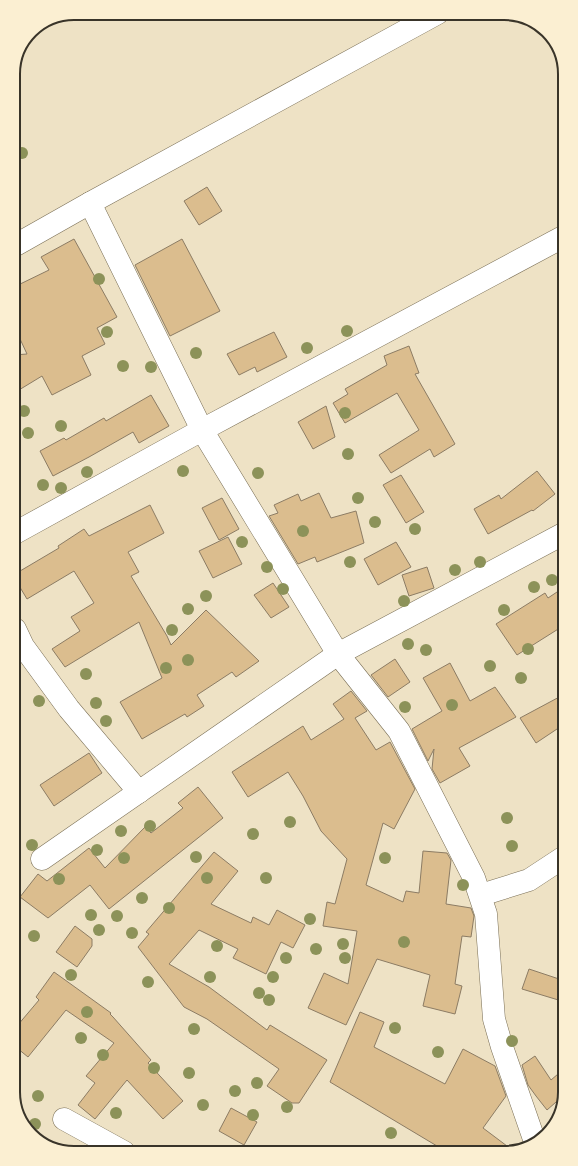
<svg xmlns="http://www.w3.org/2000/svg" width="578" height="1166" font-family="'DM Sans',sans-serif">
<rect width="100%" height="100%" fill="#eee2c5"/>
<g fill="#dbbd8e" stroke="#8c7c64">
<polygon points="207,187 222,211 199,225 184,201"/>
<polygon points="74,239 117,317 97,328 105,344 82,356 91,375 52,395 42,376 14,393 14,355 27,354 14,326 14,287 49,270 41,257"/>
<polygon points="182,239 220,311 170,336 135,265"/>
<polygon points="274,332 287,357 257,372 255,367 239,375 227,354"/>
<polygon points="409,346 419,373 415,374 455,444 434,457 430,449 391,473 379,455 419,430 397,393 345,423 333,403 348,394 345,389 387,365 384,356"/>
<polygon points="151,395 169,426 139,443 133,432 89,457 53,476 40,451 64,438 66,440 104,418 106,421"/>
<polygon points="326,406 335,437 313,449 298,422"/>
<polygon points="537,471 555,494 533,511 532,510 488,534 474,509 499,495 501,499"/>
<polygon points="401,475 424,512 406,523 383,485"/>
<polygon points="319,493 331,518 356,511 364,543 317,562 315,557 298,564 269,516 278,513 274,505 298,494 301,501"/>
<polygon points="222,498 239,529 219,540 202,508"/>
<polygon points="150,505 164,533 128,552 139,572 131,576 167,636 171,645 206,610 259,661 236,677 232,672 197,695 204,706 187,717 185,714 142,739 120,702 162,678 139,622 65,667 52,649 80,631 71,617 94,603 74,571 27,599 15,579 15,574 59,548 58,546 84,529 89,536"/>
<polygon points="228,537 242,564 213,578 199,551"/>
<polygon points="396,542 411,567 378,585 364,559"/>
<polygon points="427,567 434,588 409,596 402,575"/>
<polygon points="273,583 289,607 271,618 254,595"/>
<polygon points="563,588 563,626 517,655 496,624 545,593 548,598"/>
<polygon points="395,659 410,682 388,697 371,675"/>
<polygon points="450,663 470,701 495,687 516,717 459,748 470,766 440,783 432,769 434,749 428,761 412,729 442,711 423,678"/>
<polygon points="351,691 367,711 355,718 376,750 390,742 415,789 394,829 383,823 366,885 403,902 406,891 419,893 423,851 447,853 451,860 446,904 471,908 474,916 471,937 462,936 455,984 462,986 455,1014 423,1006 430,975 377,959 346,1025 308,1008 324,973 348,984 357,931 323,926 327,902 335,904 347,859 321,831 303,796 288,772 248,797 232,772 303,726 311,740 344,719 333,704"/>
<polygon points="563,695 563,725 536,743 520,718"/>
<polygon points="89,753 102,773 54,806 40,785"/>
<polygon points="198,787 223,818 109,909 90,885 48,918 20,897 38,874 47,881 89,848 105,868 145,827 151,833 183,808 178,803"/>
<polygon points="214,852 238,871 211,904 251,923 253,917 269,925 277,910 305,925 293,948 281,942 266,974 233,958 238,949 199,930 169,964 209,987 267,1030 270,1025 327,1060 299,1103 292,1103 267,1086 279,1069 207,1019 184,1007 138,947 149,934 146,932"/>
<polygon points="75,926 92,939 92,946 77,967 56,952"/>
<polygon points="529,969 565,981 565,1002 522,989"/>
<polygon points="54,972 111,1013 110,1014 113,1017 151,1060 148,1063 183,1101 163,1119 127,1080 95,1119 78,1105 95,1083 86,1076 114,1043 66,1010 28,1057 17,1048 17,1026 39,1000 36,997"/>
<polygon points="360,1012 384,1022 374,1047 445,1084 463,1049 495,1066 506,1096 483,1128 511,1149 442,1149 330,1082"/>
<polygon points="535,1056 551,1080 565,1068 564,1095 547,1110 536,1096 528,1085 522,1065"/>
<polygon points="231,1108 257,1122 244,1145 219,1131"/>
</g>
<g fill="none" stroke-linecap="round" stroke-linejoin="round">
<defs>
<g id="minor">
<polyline points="90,203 202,430 338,654 399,731 474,878 486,914 494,1019 502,1047 535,1142"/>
<polyline points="14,246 90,203 438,13"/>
<polyline points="15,533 202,430 561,238"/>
<polyline points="15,629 23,646 69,709 139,792"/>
<polyline points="42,859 338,654 563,534"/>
<polyline points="481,895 529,880 564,857"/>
<polyline points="64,1119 124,1152"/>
</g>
</defs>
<use href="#minor" stroke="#796e55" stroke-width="23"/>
<use href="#minor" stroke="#fff" stroke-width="22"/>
</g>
<g fill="#8c9259">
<circle cx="22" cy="153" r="6"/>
<circle cx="99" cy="279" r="6"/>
<circle cx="347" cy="331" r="6"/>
<circle cx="107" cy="332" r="6"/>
<circle cx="307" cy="348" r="6"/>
<circle cx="196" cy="353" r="6"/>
<circle cx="123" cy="366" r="6"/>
<circle cx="151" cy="367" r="6"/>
<circle cx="24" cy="411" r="6"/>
<circle cx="345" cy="413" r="6"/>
<circle cx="61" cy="426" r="6"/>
<circle cx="28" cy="433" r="6"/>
<circle cx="348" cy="454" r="6"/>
<circle cx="183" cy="471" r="6"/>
<circle cx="87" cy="472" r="6"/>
<circle cx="258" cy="473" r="6"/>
<circle cx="43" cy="485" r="6"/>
<circle cx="61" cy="488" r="6"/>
<circle cx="358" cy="498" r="6"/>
<circle cx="375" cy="522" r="6"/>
<circle cx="415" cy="529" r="6"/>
<circle cx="303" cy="531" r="6"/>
<circle cx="242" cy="542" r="6"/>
<circle cx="350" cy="562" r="6"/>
<circle cx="480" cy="562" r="6"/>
<circle cx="267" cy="567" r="6"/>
<circle cx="455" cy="570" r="6"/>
<circle cx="552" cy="580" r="6"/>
<circle cx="534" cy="587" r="6"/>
<circle cx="283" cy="589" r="6"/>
<circle cx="206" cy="596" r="6"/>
<circle cx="404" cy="601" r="6"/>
<circle cx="188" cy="609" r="6"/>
<circle cx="504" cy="610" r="6"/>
<circle cx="172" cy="630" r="6"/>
<circle cx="408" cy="644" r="6"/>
<circle cx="528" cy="649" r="6"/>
<circle cx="426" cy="650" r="6"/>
<circle cx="188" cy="660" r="6"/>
<circle cx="490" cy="666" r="6"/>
<circle cx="166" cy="668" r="6"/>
<circle cx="86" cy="674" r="6"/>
<circle cx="521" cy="678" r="6"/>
<circle cx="39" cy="701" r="6"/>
<circle cx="96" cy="703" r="6"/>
<circle cx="452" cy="705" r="6"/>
<circle cx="405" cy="707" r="6"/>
<circle cx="106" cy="721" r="6"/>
<circle cx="507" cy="818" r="6"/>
<circle cx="290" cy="822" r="6"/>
<circle cx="150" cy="826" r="6"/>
<circle cx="121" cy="831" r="6"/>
<circle cx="253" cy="834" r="6"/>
<circle cx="32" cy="845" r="6"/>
<circle cx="512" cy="846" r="6"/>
<circle cx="97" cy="850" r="6"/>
<circle cx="196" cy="857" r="6"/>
<circle cx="124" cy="858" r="6"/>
<circle cx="385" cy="858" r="6"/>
<circle cx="207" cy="878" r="6"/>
<circle cx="266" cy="878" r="6"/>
<circle cx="59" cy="879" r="6"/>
<circle cx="463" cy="885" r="6"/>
<circle cx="142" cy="898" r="6"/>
<circle cx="169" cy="908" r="6"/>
<circle cx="91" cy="915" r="6"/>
<circle cx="117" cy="916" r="6"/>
<circle cx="310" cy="919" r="6"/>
<circle cx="99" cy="930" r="6"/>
<circle cx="132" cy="933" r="6"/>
<circle cx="34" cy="936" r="6"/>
<circle cx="404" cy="942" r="6"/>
<circle cx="343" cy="944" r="6"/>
<circle cx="217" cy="946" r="6"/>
<circle cx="316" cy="949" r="6"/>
<circle cx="286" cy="958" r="6"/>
<circle cx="345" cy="958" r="6"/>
<circle cx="71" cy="975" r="6"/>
<circle cx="210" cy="977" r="6"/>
<circle cx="273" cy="977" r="6"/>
<circle cx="148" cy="982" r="6"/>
<circle cx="259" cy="993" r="6"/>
<circle cx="269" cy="1000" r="6"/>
<circle cx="87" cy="1012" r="6"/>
<circle cx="395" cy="1028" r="6"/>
<circle cx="194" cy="1029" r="6"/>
<circle cx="81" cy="1038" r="6"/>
<circle cx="512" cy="1041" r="6"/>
<circle cx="438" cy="1052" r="6"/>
<circle cx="103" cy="1055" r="6"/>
<circle cx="154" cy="1068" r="6"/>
<circle cx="189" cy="1073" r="6"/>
<circle cx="257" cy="1083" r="6"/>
<circle cx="235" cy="1091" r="6"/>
<circle cx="38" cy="1096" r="6"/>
<circle cx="203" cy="1105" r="6"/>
<circle cx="287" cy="1107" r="6"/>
<circle cx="116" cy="1113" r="6"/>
<circle cx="253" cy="1115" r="6"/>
<circle cx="35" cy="1124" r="6"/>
<circle cx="391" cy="1133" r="6"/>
</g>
<path d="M0 0H578V1166H0ZM74 20H504A54 54 0 0 1 558 74V1092A54 54 0 0 1 504 1146H74A54 54 0 0 1 20 1092V74A54 54 0 0 1 74 20Z" fill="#fbefd2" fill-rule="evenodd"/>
<path fill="none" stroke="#393429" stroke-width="2" d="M74 20H504A54 54 0 0 1 558 74V1092A54 54 0 0 1 504 1146H74A54 54 0 0 1 20 1092V74A54 54 0 0 1 74 20Z"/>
</svg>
